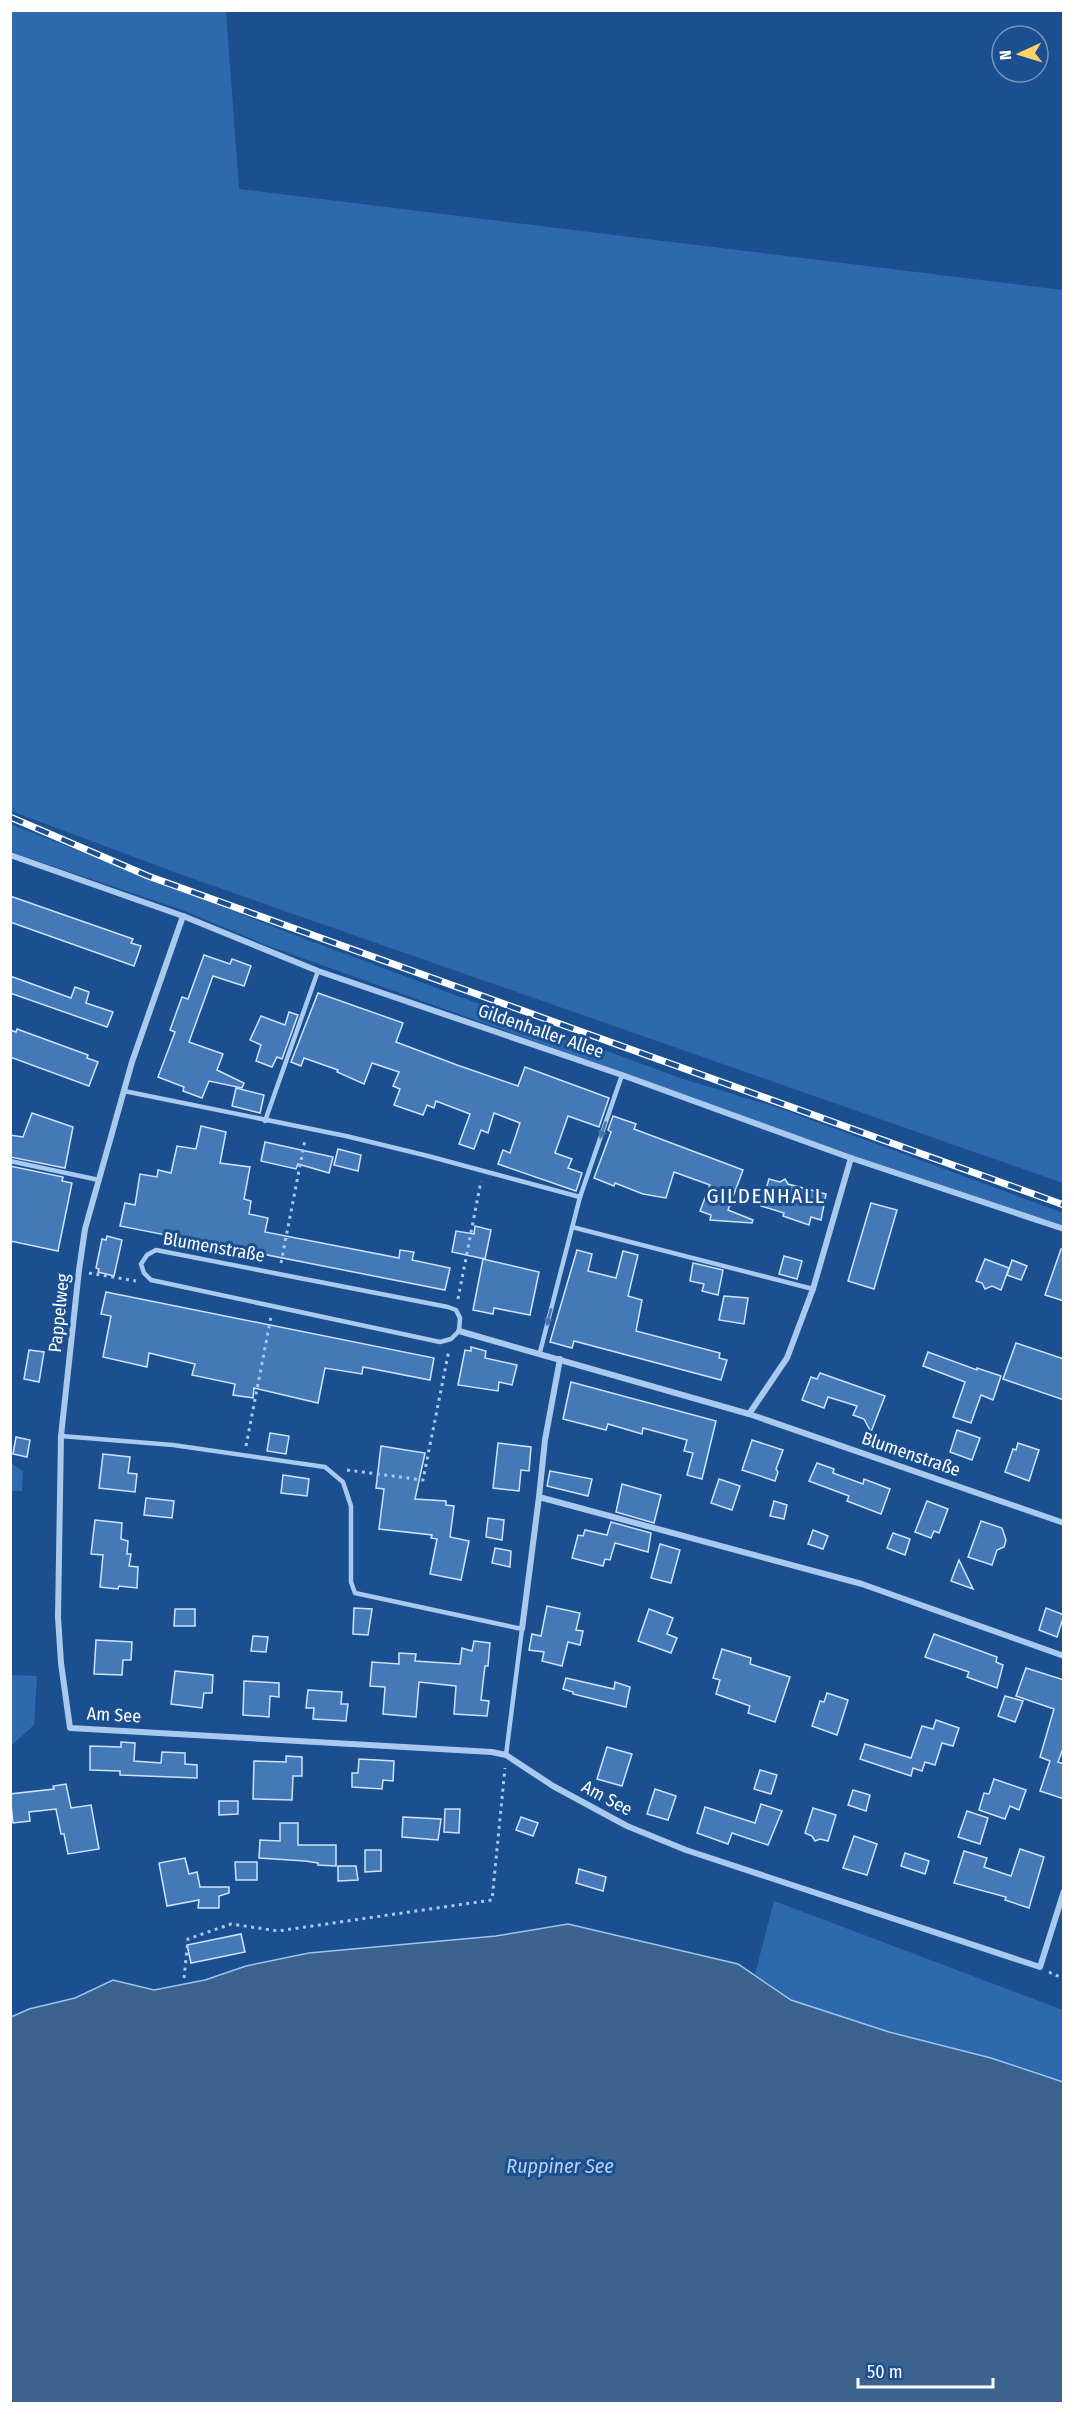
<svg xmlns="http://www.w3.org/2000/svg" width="1074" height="2414" font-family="'Fira Sans Condensed',sans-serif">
<rect width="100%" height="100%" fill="#1b4f8f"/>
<g fill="#2e69ad">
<polygon points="10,11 226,11 239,189 1063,290 1063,1183 185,876 11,811"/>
<polygon points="10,824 292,934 517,1018 683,1079 779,1108 1063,1213 1063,1231 266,945 185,911 11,852"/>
<polygon points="11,1463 23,1471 22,1491 11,1491"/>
<polygon points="11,1675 37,1676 34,1725 11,1746"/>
<polygon points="774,1901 1063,2010 1063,2082 991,2058 889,2032 791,2000 755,1974"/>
</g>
<polygon fill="#3c6290" stroke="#9cc4f0" stroke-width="1.5" points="568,1924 738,1964 791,2000 889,2032 991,2058 1063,2082 1063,2403 11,2403 11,2017 29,2009 75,1998 113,1980 154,1990 205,1980 246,1966 309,1953 496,1936"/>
<g fill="#4478b7" stroke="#cfe3fa" stroke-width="1.5">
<polygon points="10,896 133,939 131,943 141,946 134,966 10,922"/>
<polygon points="204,955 230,964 232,959 251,966 244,986 213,976 189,1042 223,1054 217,1070 244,1083 242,1088 209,1081 202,1098 183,1091 184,1087 158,1077 175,1032 170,1030 182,997 188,999"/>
<polygon points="10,976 71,998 75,987 89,992 86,1003 113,1012 107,1027 10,993"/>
<polygon points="318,993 403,1023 396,1042 457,1065 518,1086 525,1067 609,1098 599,1127 568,1116 555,1153 572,1159 568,1168 582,1173 576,1191 498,1164 503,1150 510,1153 520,1123 494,1113 488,1133 481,1130 474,1149 459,1144 470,1114 436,1101 434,1108 427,1105 423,1115 394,1105 400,1089 393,1086 399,1072 372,1063 364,1084 337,1072 338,1070 304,1058 301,1066 291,1062"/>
<polygon points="289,1012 298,1015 282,1059 277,1057 272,1067 256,1061 261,1045 250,1040 261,1016 285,1025"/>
<polygon points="17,1029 88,1055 87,1058 98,1062 89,1086 10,1057 10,1030 16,1032"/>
<polygon points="236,1088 264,1095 260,1113 232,1106"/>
<polygon points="32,1113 73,1127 65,1168 10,1157 10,1135 23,1137"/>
<polygon points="613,1116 636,1124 634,1129 743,1170 728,1210 753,1220 752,1223 710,1220 711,1215 700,1211 710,1185 674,1172 666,1198 643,1194 615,1183 614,1186 594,1178 611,1132 608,1130"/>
<polygon points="201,1126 226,1132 220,1163 250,1167 244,1199 251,1201 249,1214 268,1218 265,1232 399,1258 400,1250 414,1252 412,1260 450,1268 445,1290 120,1226 125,1203 135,1205 140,1174 157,1177 158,1170 171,1173 177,1146 196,1149"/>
<polygon points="265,1142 333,1157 329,1173 298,1164 296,1169 261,1161"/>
<polygon points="338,1149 361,1155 358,1171 334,1165"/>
<polygon points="10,1166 63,1177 62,1181 72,1183 58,1251 10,1241"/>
<polygon points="769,1179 780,1182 785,1179 788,1184 826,1194 821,1220 811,1217 809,1225 783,1216 784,1213 761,1206"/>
<polygon points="871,1203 897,1210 874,1289 848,1281"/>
<polygon points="475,1226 491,1230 485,1259 452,1252 456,1231 474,1234"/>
<polygon points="107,1236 122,1240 114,1276 98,1272 99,1269 96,1268 102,1239 106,1240"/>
<polygon points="1061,1249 1064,1249 1064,1301 1045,1295"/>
<polygon points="577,1250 592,1254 588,1271 616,1278 623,1251 638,1255 628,1296 642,1300 636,1331 720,1353 719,1358 727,1360 721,1380 574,1341 572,1348 550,1342"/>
<polygon points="784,1256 802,1261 797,1279 779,1274"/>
<polygon points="483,1259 539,1272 530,1315 494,1308 493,1314 473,1310"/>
<polygon points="985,1259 1009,1268 1001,1290 992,1286 985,1289 982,1283 976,1281"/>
<polygon points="1012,1260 1027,1266 1021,1280 1007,1275"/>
<polygon points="693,1263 723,1270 718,1295 702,1291 704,1284 690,1281"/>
<polygon points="106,1292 434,1358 430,1380 363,1367 362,1374 325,1368 318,1403 254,1388 253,1398 233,1395 235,1384 192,1375 195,1364 149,1353 147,1367 103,1357 111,1316 101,1314"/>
<polygon points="724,1296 748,1298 744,1324 719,1320"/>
<polygon points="1016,1343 1064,1359 1064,1400 1003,1379"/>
<polygon points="471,1347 486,1351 485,1358 517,1365 512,1385 499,1382 498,1391 458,1385 465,1350 471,1351"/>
<polygon points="29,1350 44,1352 39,1382 24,1379"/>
<polygon points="928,1352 977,1370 977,1368 1001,1376 993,1400 981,1395 971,1423 953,1417 965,1382 923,1366"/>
<polygon points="820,1373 885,1396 871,1432 864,1419 853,1415 857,1406 828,1397 824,1408 802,1400 811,1377 817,1379"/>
<polygon points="571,1382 716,1421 702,1479 687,1475 693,1453 684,1451 687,1440 643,1428 642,1434 608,1424 606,1430 563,1419"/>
<polygon points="957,1430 980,1438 972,1460 950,1452"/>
<polygon points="270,1433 289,1436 286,1454 267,1451"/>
<polygon points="16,1437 30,1440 27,1457 13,1454"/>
<polygon points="752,1440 783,1450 776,1469 778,1472 775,1481 742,1470"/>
<polygon points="498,1443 531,1447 529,1471 521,1470 519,1491 493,1488"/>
<polygon points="1018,1443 1039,1450 1029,1481 1005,1472 1013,1449 1016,1450"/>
<polygon points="381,1446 425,1453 415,1499 446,1501 446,1505 454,1506 450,1537 469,1541 461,1580 430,1574 437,1539 431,1538 432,1535 379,1529 384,1489 376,1488"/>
<polygon points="103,1454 130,1457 128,1473 137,1474 135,1492 99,1488"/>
<polygon points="817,1463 834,1469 833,1473 863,1484 864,1479 890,1489 881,1514 847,1501 849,1496 809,1481"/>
<polygon points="550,1471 592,1479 588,1496 547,1486"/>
<polygon points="283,1475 309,1479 307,1496 281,1493"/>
<polygon points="719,1479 740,1486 732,1510 711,1503"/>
<polygon points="622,1484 661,1495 654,1523 616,1512"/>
<polygon points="146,1498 174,1501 172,1518 144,1515"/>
<polygon points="774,1501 787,1505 784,1519 770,1516"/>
<polygon points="927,1501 948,1509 939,1533 934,1531 931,1538 915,1532"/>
<polygon points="488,1518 504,1520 502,1540 486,1537"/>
<polygon points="95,1520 122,1523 121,1539 128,1541 127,1554 131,1554 129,1566 138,1567 137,1588 119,1586 118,1589 100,1587 103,1555 91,1554"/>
<polygon points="981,1521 1002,1528 1006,1540 1004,1547 997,1550 992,1565 968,1557"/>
<polygon points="611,1522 651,1533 648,1552 615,1543 610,1560 605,1559 603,1566 572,1558 578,1535 583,1536 585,1530 607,1535"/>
<polygon points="813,1530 828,1536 823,1549 808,1544"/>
<polygon points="893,1533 910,1539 905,1555 887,1548"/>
<polygon points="660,1544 680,1550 671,1583 651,1578"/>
<polygon points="495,1548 511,1551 510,1567 492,1563"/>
<polygon points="959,1560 973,1589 951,1581"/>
<polygon points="547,1606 580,1613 576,1630 583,1631 580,1645 568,1642 562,1666 542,1661 544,1652 529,1650 532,1634 541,1636"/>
<polygon points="354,1608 372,1609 368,1635 353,1634"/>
<polygon points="1046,1608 1064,1615 1057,1637 1039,1630"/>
<polygon points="175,1609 195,1609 195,1626 174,1626"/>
<polygon points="649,1609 673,1618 667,1634 677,1638 671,1653 638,1641"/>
<polygon points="934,1634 997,1657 996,1662 1003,1665 997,1688 967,1677 969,1672 925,1657"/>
<polygon points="253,1636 268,1637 266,1652 251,1651"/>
<polygon points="96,1640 132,1642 131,1660 123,1660 122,1675 94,1674"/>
<polygon points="474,1641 490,1643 488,1666 485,1666 481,1700 489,1701 487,1716 454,1714 456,1686 419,1682 416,1717 383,1714 385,1687 370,1686 372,1662 399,1664 399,1653 416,1654 415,1661 460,1664 462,1648 472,1651"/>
<polygon points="722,1649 751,1658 750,1664 790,1677 775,1722 748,1713 750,1706 716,1694 720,1680 713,1678"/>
<polygon points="1026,1668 1064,1680 1064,1746 1058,1762 1064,1764 1064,1799 1040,1791 1050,1761 1040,1757 1054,1709 1016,1696"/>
<polygon points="175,1671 213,1675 212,1693 204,1693 202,1708 171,1704"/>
<polygon points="566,1678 614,1689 615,1682 630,1687 626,1707 573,1694 573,1692 563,1689"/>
<polygon points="244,1681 279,1683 279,1697 270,1696 269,1717 243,1715"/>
<polygon points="308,1690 342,1692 341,1704 348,1704 346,1721 313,1719 314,1708 306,1708"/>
<polygon points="827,1693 848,1700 837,1735 812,1726 820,1701 824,1702"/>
<polygon points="1005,1696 1023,1701 1015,1722 998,1716"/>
<polygon points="936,1720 959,1728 953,1746 942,1743 935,1765 925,1762 922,1771 913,1768 911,1776 860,1759 865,1744 911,1758 922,1726 933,1729"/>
<polygon points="121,1742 135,1743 134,1761 161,1763 162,1752 185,1753 185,1764 197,1765 197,1778 120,1775 120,1771 90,1770 90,1746 121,1747"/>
<polygon points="607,1747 632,1754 622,1786 597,1779"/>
<polygon points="286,1756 302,1757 302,1776 293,1776 292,1800 253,1799 254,1761 286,1762"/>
<polygon points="359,1759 394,1761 393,1781 383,1780 382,1789 352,1787 352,1773 358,1773"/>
<polygon points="760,1770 777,1775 771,1794 754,1789"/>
<polygon points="994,1779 1026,1790 1019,1810 1010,1806 1005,1819 979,1810 984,1793 989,1794"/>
<polygon points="66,1784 71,1808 91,1805 99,1849 68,1854 64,1834 61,1834 56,1809 29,1812 30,1821 13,1823 10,1794 54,1789 53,1786"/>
<polygon points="655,1789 676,1796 668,1820 647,1814"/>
<polygon points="853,1790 870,1795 866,1811 848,1805"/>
<polygon points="219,1801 238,1801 238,1814 219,1815"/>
<polygon points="761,1804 782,1811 768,1845 732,1833 728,1844 697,1833 705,1807 755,1823"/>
<polygon points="813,1808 836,1815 828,1841 820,1839 815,1841 812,1836 805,1833"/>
<polygon points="445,1809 460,1809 459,1833 444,1832"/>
<polygon points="967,1811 988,1818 980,1844 958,1837"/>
<polygon points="403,1817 441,1819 438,1840 402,1837"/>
<polygon points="521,1817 538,1823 533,1836 516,1830"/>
<polygon points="280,1823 298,1823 298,1845 336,1845 336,1866 318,1865 318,1863 305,1861 259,1858 260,1840 280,1841"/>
<polygon points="854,1836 877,1844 867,1875 843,1868"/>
<polygon points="1020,1849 1044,1857 1029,1908 1005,1900 1006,1897 954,1883 964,1851 987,1858 984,1867 1011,1876"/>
<polygon points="365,1850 381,1850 381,1871 365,1872"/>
<polygon points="905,1853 929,1861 925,1874 901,1866"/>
<polygon points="185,1858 189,1874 197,1872 200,1887 229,1887 229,1893 219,1896 219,1908 198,1908 199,1900 167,1906 159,1863"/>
<polygon points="235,1862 257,1862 257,1880 236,1880"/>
<polygon points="338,1866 356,1866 358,1880 338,1881"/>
<polygon points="579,1869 606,1877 603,1891 576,1883"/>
<polygon points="241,1934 245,1952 191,1963 187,1945"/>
</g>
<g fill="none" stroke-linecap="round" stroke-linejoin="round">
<g stroke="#a9c9ee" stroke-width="3" stroke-dasharray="3 4.5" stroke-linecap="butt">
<polyline points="281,1263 305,1140"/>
<polyline points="89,1273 136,1281"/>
<polyline points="458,1299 481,1181"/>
<polyline points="246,1446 271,1317"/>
<polyline points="347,1470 423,1480 449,1350"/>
<polyline points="1049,1972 1064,1979"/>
<polyline points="184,1978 188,1939 231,1924 278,1931 492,1900 505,1768"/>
</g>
<g stroke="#a9c9ee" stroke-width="4.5">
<polyline points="124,1091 346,1136 428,1156 580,1197"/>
<polyline points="265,1121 318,971"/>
<polyline points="10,1161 99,1180"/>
<polyline points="572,1227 813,1289"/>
<polygon points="156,1250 448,1307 456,1310 460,1318 459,1331 451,1339 440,1342 151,1280 144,1273 141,1264 147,1255"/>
<polyline points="540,1352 580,1197 622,1075"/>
<polyline points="61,1436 173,1445 325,1467 343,1482 351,1506 351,1582 355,1593 522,1629 506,1755"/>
</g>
<g stroke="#a9c9ee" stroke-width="6">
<polyline points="10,855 183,916 318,971 622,1075 851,1158 1064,1229"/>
<polyline points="183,916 132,1062 85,1229 79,1270 61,1436 58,1617 61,1663 70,1728 492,1752 506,1755 553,1786 627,1826 686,1850 1040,1967 1064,1891"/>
<polyline points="851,1158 813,1289 787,1358 749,1414 1064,1523"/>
<polyline points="459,1331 749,1414"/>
<polyline points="539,1497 545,1440 560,1359"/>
<polyline points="522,1629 539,1497 862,1584 1064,1656"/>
</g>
<defs>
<polyline id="rail" points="10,817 148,876 1064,1205"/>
</defs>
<use href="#rail" stroke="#fff" stroke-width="7"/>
<use href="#rail" stroke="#1b4f8f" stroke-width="4.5" stroke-dasharray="14" stroke-linecap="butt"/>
</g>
<defs><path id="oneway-solid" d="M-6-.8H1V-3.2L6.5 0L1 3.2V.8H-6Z" transform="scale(1.5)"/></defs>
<g fill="#4674ac">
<use href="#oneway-solid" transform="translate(603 1130) rotate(109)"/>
<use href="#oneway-solid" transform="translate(549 1317) rotate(104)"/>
</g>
<g text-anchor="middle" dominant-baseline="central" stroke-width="6" stroke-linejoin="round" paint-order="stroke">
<g font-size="18" fill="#fff" stroke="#1b4f8f">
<text transform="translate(541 1031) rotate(19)">Gildenhaller Allee</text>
<text transform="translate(214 1247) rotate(10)">Blumenstraße</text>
<text transform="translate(59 1313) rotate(-84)">Pappelweg</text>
<text transform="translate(911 1454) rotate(19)">Blumenstraße</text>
<text transform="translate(114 1715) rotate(3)">Am See</text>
<text transform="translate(607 1798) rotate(28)">Am See</text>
</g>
<g font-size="20" font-style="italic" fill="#b5d3f5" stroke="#1b4f8f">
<text x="560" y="2166">Ruppiner See</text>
</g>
<g font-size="21" letter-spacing="1.5" fill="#fff" stroke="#1b4f8f">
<text x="766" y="1196">GILDENHALL</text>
</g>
</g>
<rect width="1074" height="2414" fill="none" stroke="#ffffff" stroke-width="24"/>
<g transform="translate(1020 54) rotate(266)"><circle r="28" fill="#1b4f8f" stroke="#7695bc" stroke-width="1.5"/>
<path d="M0-4.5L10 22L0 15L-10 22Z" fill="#ffd166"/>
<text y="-9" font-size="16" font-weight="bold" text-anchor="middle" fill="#ffffff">N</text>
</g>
<path d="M858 2378v9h135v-9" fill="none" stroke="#ffffff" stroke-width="3"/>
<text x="867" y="2378" font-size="18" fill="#ffffff" stroke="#1b4f8f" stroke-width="4.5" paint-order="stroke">50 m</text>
</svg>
